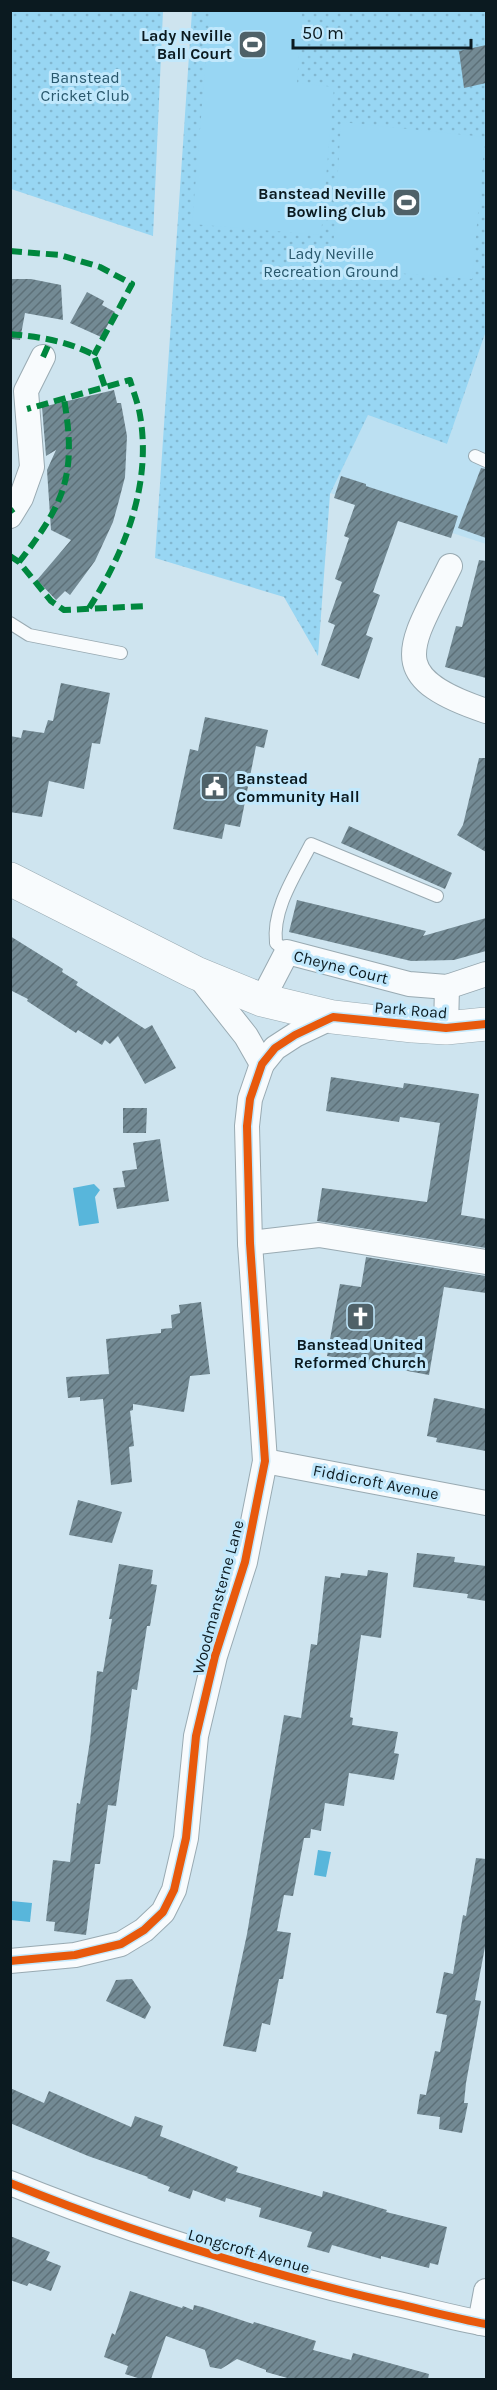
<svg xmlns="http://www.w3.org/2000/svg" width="497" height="2390" font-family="Karla,sans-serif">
<defs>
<pattern id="park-dots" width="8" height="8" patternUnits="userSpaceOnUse" patternTransform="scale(1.5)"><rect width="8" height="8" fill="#98d6f3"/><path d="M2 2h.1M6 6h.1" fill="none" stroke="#82b7d0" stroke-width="1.8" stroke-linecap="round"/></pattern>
<pattern id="building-hatch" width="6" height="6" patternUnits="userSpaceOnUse" patternTransform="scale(1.5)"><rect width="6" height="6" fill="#738a94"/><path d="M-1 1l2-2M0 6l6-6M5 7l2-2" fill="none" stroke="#5d7078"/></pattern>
</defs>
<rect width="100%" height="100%" fill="#cee4ef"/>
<polygon fill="#bce0f2" points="486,331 486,544 330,493 368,415 447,444"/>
<g fill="url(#park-dots)">
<polygon points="11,10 163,11 153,236 11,189"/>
<polygon points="192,11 486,11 486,331 447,444 368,415 330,494 318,656 284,597 155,558"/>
</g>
<g fill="#98d6f3">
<polygon points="210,11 302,11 297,83 334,87 321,235 192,224"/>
<polygon points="341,122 485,137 472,279 332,268"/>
</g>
<g fill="#58b6db">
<polygon points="94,1184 100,1190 95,1197 99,1223 79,1226 73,1188"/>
<polygon points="318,1850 331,1852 326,1877 314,1875"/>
<polygon points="11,1901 32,1903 30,1922 11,1920"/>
</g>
<g fill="url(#building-hatch)">
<polygon points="486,45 486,83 464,88 459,51"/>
<polygon points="10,279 31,279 61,285 63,320 25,313 20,340 10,339"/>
<polygon points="87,292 104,301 102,305 115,312 101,337 70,323"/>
<polygon points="114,390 117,403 121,403 127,436 125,477 118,504 113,522 95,561 70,595 65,591 56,600 37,580 71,540 51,530 47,470 56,450 46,456 42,407"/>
<polygon points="481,468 486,469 486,538 458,528"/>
<polygon points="341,476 366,484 366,486 458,516 451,538 398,521 373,592 380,595 366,635 373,638 359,679 321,665 335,625 328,622 342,582 335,579 349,538 344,536 355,505 334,498"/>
<polygon points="479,560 486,561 486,678 445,667 456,626 462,627"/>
<polygon points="61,683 110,693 100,744 92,743 84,789 49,781 42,817 10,812 10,736 21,738 23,730 44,733 48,720 53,721"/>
<polygon points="205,717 268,730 264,748 256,746 240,827 225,824 222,839 173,829 190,749 198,751"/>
<polygon points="479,758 486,758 486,852 457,835 463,825"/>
<polygon points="349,826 452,873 445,889 341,843"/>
<polygon points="297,900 426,931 423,936 486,918 486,951 454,960 411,961 289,932"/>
<polygon points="10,936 63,969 62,972 78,982 76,985 145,1029 152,1025 176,1068 145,1084 118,1036 110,1044 105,1040 102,1045 78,1030 76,1033 27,1001 28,999 10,990"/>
<polygon points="331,1077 403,1088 404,1083 479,1094 461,1215 486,1219 486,1248 317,1221 322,1188 427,1202 440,1123 400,1117 399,1122 326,1111"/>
<polygon points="123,1108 147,1108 146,1133 123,1133"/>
<polygon points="160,1139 169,1201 117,1209 113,1188 125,1187 122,1171 137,1169 133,1143"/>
<polygon points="366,1257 486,1276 486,1293 444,1287 429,1375 327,1356 340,1284 361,1287"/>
<polygon points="201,1302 210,1374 190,1376 184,1412 133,1404 133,1410 130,1411 134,1446 129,1447 132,1482 111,1485 103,1399 80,1401 80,1397 68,1398 66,1377 109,1374 106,1339 161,1333 161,1329 172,1328 171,1315 180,1313 179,1305"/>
<polygon points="434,1398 486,1409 486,1451 436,1442 437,1438 427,1436"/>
<polygon points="78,1500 122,1512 112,1543 69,1535"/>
<polygon points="417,1553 455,1557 454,1562 486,1566 486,1601 467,1598 468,1594 413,1587"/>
<polygon points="119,1564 153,1570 151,1584 157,1585 150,1626 147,1626 137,1690 132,1689 116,1806 108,1805 100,1864 95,1864 86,1935 54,1931 55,1922 46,1921 53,1860 70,1862 77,1803 80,1804 90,1741 97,1671 103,1672 112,1619 109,1619"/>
<polygon points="368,1570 388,1573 381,1638 361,1635 350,1717 353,1718 352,1725 398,1732 394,1753 399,1754 394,1780 349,1773 344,1806 325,1803 321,1831 311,1829 310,1838 304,1838 293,1896 284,1895 277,1931 291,1933 283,1979 279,1979 270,2025 262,2023 256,2052 223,2046 247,1934 284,1715 301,1718 311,1644 317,1645 325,1576 340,1578 341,1573 367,1576"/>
<polygon points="476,1858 486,1859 486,1948 485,1947 475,2000 481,2001 466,2083 464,2103 468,2103 462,2133 439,2129 440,2117 417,2114 420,2094 426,2095 435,2051 440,2052 447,2015 436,2013 444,1972 453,1974 463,1915 466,1916"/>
<polygon points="132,1979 151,2007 145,2019 106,2001 116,1980"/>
<polygon points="10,2088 44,2103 49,2091 131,2127 135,2116 163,2126 160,2136 238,2167 236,2172 322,2197 323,2191 387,2210 386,2212 447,2227 438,2265 430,2263 429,2268 381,2256 381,2259 332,2245 329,2253 307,2247 312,2232 259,2217 261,2208 226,2198 225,2202 193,2190 190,2199 168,2191 170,2187 147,2178 148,2177 88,2156 10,2123"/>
<polygon points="10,2236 50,2252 46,2260 61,2266 51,2291 29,2283 27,2286 10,2280"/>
<polygon points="130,2291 182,2308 183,2306 193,2310 194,2305 202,2307 253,2324 254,2322 316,2341 313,2350 351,2360 353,2353 429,2374 428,2379 291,2379 266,2372 266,2370 237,2359 221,2369 210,2367 205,2350 166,2336 151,2379 141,2379 125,2374 128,2366 104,2357 112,2333 115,2335"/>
</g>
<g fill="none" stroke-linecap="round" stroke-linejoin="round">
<defs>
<g id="lane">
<polyline points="475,456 486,461"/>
<polyline points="10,623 29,635 121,653"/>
<path d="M287 952 276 943C272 908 296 874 311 844L437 896"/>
</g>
<g id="street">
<polyline points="10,516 21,498 32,467 26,391 43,357"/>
<path d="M450 566C411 646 381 676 486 711"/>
<polyline points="197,974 246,1036 262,1064"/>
<polyline points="262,1000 287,952 409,984 447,987 486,974"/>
<polyline points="446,1028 447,987"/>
<polyline points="250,1243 319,1235 486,1262"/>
<polyline points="265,1461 486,1503"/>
<polyline points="10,1961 75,1955 121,1944 144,1930 163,1912 174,1890 186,1838 196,1736 215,1656 245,1562 265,1461 250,1243 247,1126 250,1099 262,1064 275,1048 295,1035 333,1017"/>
<path d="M10 2183C133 2233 260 2272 389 2302 421 2309 454 2318 486 2324"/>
<polyline points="480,2323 486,2291"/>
</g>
<polyline id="secondary" points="10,879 196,973 262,1000 333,1017 413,1026 446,1028 486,1024"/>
</defs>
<use href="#lane" stroke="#99aab2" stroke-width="14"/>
<use href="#street" stroke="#99aab2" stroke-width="26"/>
<use href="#secondary" stroke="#99aab2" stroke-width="34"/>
<use href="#lane" stroke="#f8fbfd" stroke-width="12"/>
<use href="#street" stroke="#f8fbfd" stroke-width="24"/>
<use href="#secondary" stroke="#f8fbfd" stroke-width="33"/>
<g stroke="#00873e" stroke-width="6" stroke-dasharray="12 6" stroke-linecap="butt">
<polyline points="10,251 60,255 100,267 132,284 94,355"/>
<path d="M10 334C41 337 67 341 94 355L105 387 27 409"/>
<polyline points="43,357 51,339"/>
<polyline points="10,509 13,513"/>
<polyline points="10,556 19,562 51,601 64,610 148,606"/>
<path d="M19 562C65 503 77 474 64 399"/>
<path d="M89 608C125 552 152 484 140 415 138 403 133 391 130 380L105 387"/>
</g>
<defs>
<g id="cycleway">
<polyline points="10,1961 75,1955 121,1944 144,1930 163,1912 174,1890 186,1838 196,1736 215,1656 245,1562 265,1461 250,1243 247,1126 250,1099 262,1064 275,1048 295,1035 333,1017 446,1028 486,1024"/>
<path d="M10 2183C133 2233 260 2272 389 2302 421 2309 454 2318 486 2324"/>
</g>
</defs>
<use href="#cycleway" stroke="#c1e8fc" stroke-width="11"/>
<use href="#cycleway" stroke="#e8590c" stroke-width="8"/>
</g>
<defs>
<symbol id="stadium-square" viewBox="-11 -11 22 22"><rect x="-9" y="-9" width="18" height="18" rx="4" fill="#4f6168" stroke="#c1e8fc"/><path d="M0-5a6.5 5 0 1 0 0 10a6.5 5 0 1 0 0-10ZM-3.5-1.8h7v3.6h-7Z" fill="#fff"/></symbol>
<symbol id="civic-square" viewBox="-11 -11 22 22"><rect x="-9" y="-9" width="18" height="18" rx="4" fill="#4f6168" stroke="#c1e8fc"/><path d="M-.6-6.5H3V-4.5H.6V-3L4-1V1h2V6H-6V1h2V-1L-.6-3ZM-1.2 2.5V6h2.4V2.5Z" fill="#fff"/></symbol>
<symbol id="church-square" viewBox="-11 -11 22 22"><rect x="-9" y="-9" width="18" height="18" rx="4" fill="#4f6168" stroke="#c1e8fc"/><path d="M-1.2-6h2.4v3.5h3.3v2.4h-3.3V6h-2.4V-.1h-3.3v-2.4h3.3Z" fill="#fff"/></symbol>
</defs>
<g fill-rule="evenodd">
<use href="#stadium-square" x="236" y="28" width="33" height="33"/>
<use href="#stadium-square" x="390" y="186" width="33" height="33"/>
<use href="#civic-square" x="198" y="770" width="33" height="33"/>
<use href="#church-square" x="344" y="1300" width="33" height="33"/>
</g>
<g text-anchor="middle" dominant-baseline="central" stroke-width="6" stroke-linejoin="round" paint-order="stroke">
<g font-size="16" font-weight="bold" fill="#0b1a20" stroke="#c1e8fc" text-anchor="end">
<text x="232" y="35">Lady Neville<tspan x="232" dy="18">Ball Court</tspan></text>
<text x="386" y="193">Banstead Neville<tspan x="386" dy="18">Bowling Club</tspan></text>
<text x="236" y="778" text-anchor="start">Banstead<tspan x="236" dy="18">Community Hall</tspan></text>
<text x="360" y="1344" text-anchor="middle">Banstead United<tspan x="360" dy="18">Reformed Church</tspan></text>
</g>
<g font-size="16" fill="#29586d" stroke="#c1e8fc">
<text x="85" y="77">Banstead<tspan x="85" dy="18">Cricket Club</tspan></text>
<text x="331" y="253">Lady Neville<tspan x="331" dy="18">Recreation Ground</tspan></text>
</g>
<g font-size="16" fill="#0b1a20" stroke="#c1e8fc">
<text transform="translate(341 967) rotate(14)">Cheyne Court</text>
<text transform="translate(411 1010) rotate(5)">Park Road</text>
<text transform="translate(376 1482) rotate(11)">Fiddicroft Avenue</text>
<text transform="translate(218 1597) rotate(-75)">Woodmansterne Lane</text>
<text transform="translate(249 2251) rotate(16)">Longcroft Avenue</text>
</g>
</g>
<rect width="497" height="2390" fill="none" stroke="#0b1a20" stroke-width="24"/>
<path d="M293 39v9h178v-9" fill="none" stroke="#0b1a20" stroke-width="3"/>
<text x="302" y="39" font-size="18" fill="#0b1a20" stroke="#c1e8fc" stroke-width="4.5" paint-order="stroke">50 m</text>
</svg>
